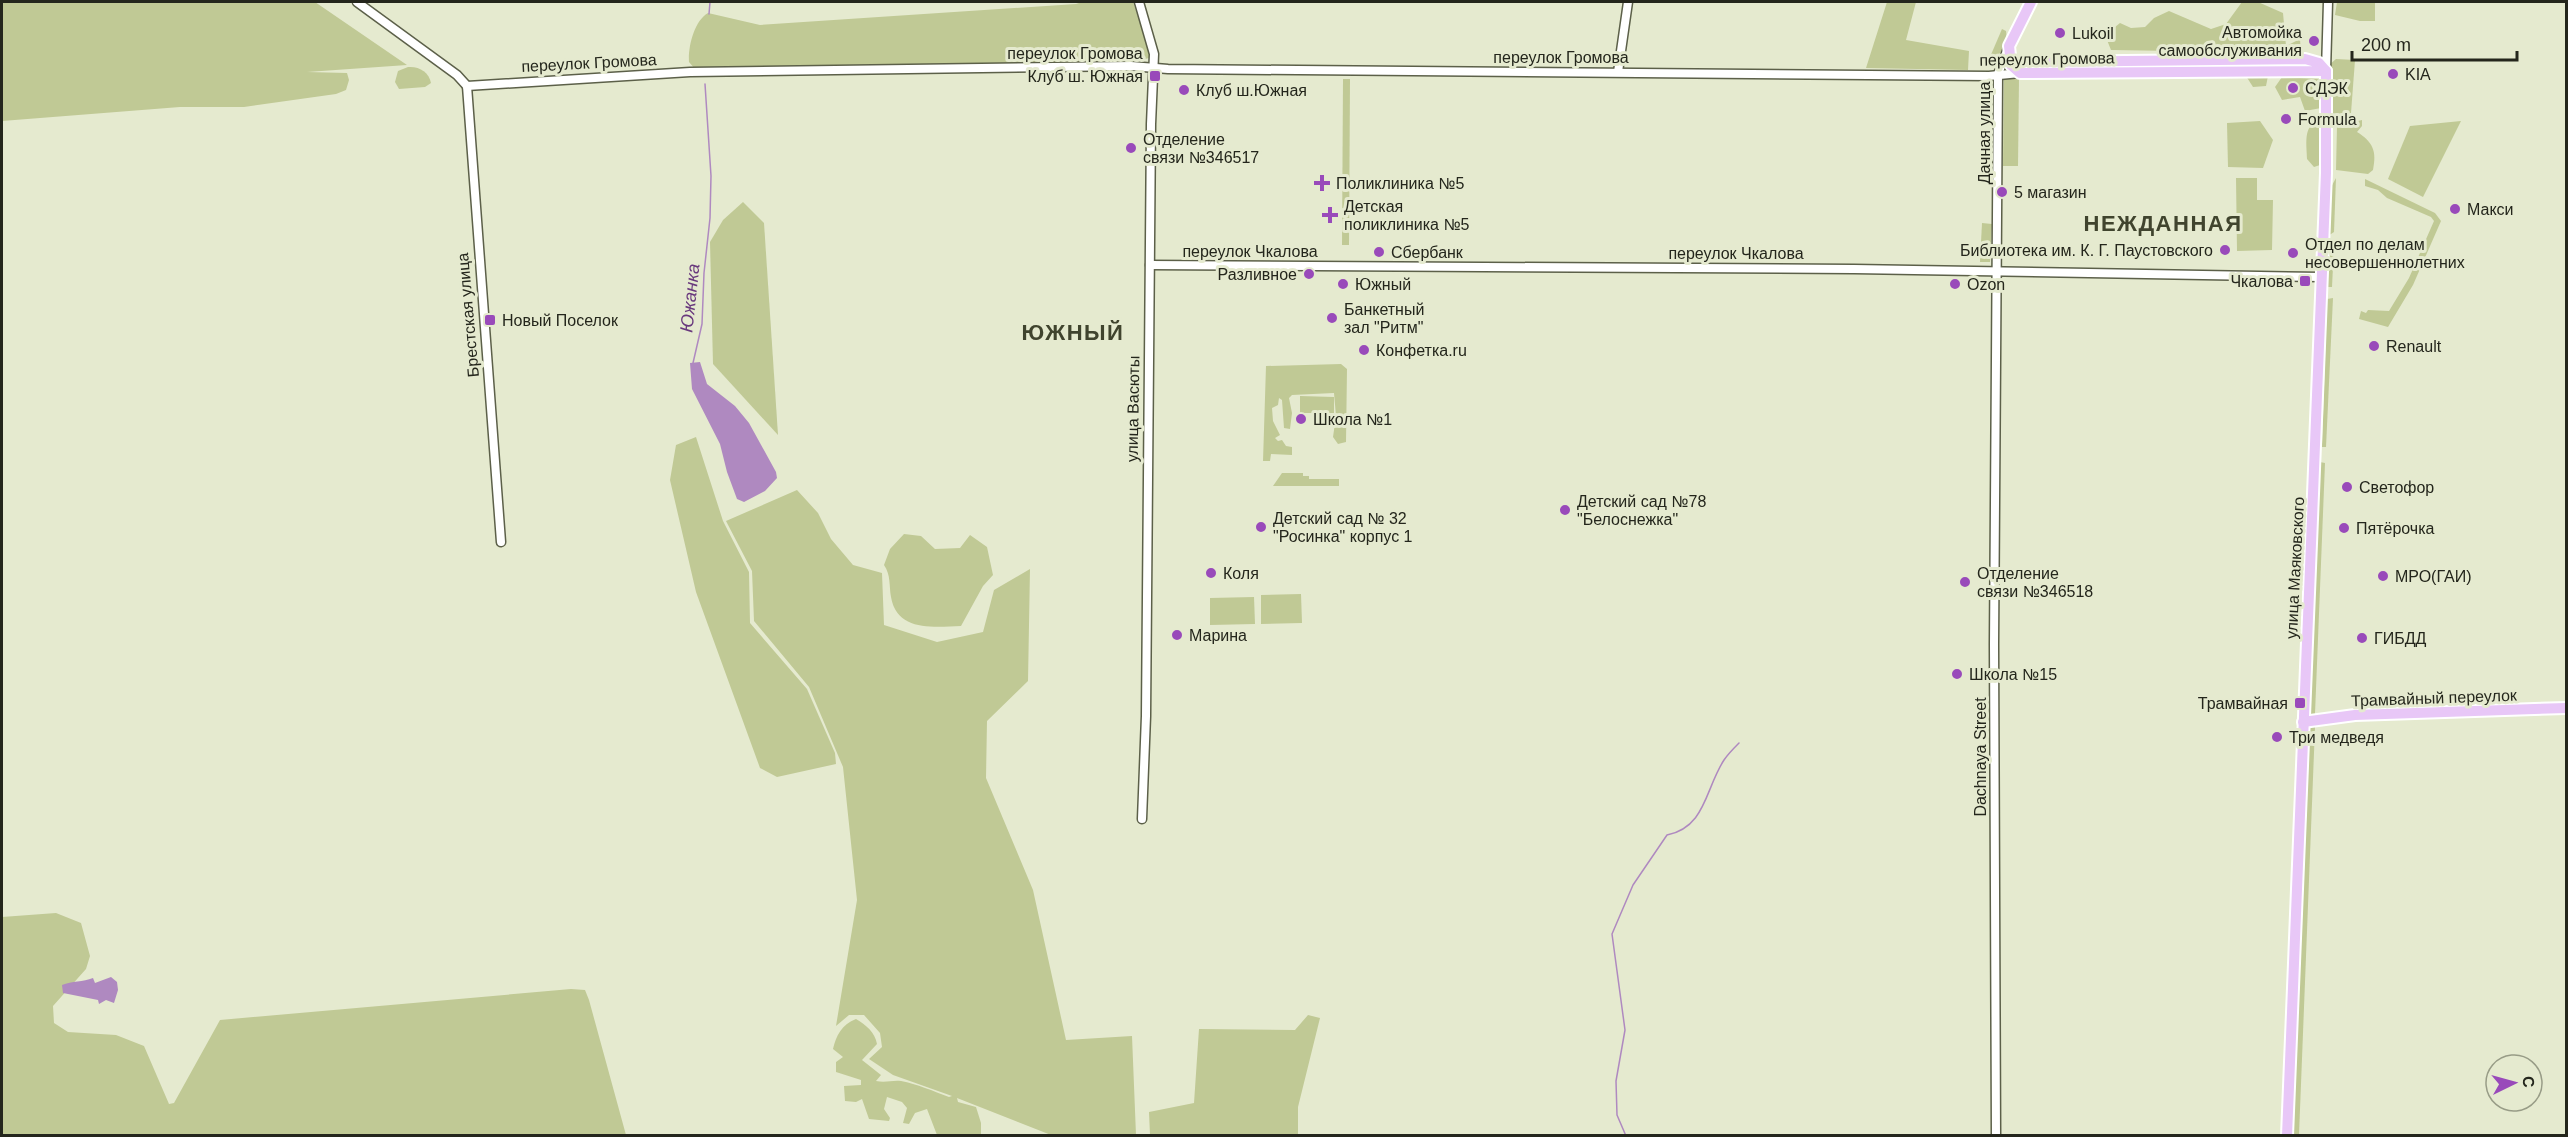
<svg xmlns="http://www.w3.org/2000/svg" width="2568" height="1137" font-family="Helvetica,sans-serif">
<rect width="100%" height="100%" fill="#e5eacf"/>
<g fill="#c0c995">
<polygon points="2,2 315,2 407,65 307,72 347,73 349,80 346,90 336,94 244,107 180,107 2,121"/>
<path d="M1082 2H1133L1150 51 1149 58 1137 61 1103 63 695 69 689 62C688 47 694 21 708 13L760 25 1076 4Z"/>
<polygon points="1887,2 1916,2 1906,40 1969,51 1968,70 1866,68"/>
<polygon points="2242,2 2258,2 2283,13 2286,46 2300,39 2301,53 2111,50 2105,35 2120,23 2131,28 2145,27 2154,18 2169,11 2211,29 2226,24"/>
<polygon points="2337,2 2375,2 2375,21 2360,21 2335,15"/>
<path d="M2002 29 2006 31C2008 40 2001 56 1993 59L1990 57Z"/>
<polygon points="2336,59 2355,60 2351,113 2337,116 2332,113 2329,65"/>
<polygon points="2309,64 2309,69 2023,70 2023,65"/>
<path d="M408 67C419 66 429 72 431 83L425 87 399 89 395 82 398 71Z"/>
<polygon points="2246,76 2268,76 2266,86 2253,87"/>
<polygon points="2282,77 2319,79 2321,108 2305,111 2300,97 2282,100 2275,87"/>
<polygon points="2004,78 2019,78 2018,166 2003,166"/>
<polygon points="1343,79 1350,79 1349,245 1342,245"/>
<path d="M2362 120V126L2357 132C2373 142 2377 151 2373 170L2368 174 2336 170 2337 126Z"/>
<polygon points="2260,121 2273,140 2263,168 2228,167 2227,123"/>
<polygon points="2461,121 2423,197 2388,179 2410,126"/>
<path d="M2315 122 2321 126 2320 165 2314 167 2307 159C2307 147 2303 129 2315 122Z"/>
<polygon points="2236,178 2257,178 2257,200 2273,200 2272,250 2237,251"/>
<polygon points="2336,178 2334,232 2328,236 2330,189"/>
<polygon points="2365,179 2435,213 2441,221 2413,285 2388,327 2359,319 2361,311 2366,313 2368,310 2389,311 2409,278 2434,221 2431,217 2387,198 2378,190 2365,186"/>
<polygon points="743,202 764,223 778,435 713,364 710,242 723,220"/>
<polygon points="1982,223 1992,224 1990,262 1980,262"/>
<polygon points="2334,246 2332,287 2328,287 2326,285 2327,256"/>
<polygon points="2333,298 2326,447 2322,447 2327,299"/>
<polygon points="1341,364 1347,369 1346,442 1338,444 1333,437 1336,416 1334,393 1292,395 1289,398 1292,413 1290,429 1284,428 1282,400 1279,398 1278,405 1272,408 1273,421 1280,435 1275,438 1278,441 1282,440 1286,446 1292,447 1292,455 1271,454 1270,461 1263,461 1266,366"/>
<polygon points="1300,396 1334,397 1334,413 1300,413"/>
<polygon points="696,437 723,521 749,572 750,623 807,689 835,753 836,764 777,777 760,768 696,592 670,480 676,445"/>
<polygon points="2320,462 2325,463 2315,714 2309,714"/>
<polygon points="1282,473 1303,473 1303,476 1309,476 1309,479 1339,479 1339,486 1273,486"/>
<path d="M797 490 818 513 831 539 853 565 882 573 884 625 937 642 983 632 994 590 1030 569 1028 681 987 721 986 778 1033 890 1066 1040 1132 1036 1136 1135H1051L957 1098 958 1102 976 1107 981 1123V1135H937L927 1109 915 1113 909 1124 903 1123 907 1108 902 1102 887 1097 884 1109 890 1118 889 1121 869 1119 862 1099 856 1102 845 1101 844 1086 861 1085V1080L836 1072V1062L843 1057 833 1049C836 1036 842 1024 856 1019 866 1025 875 1032 877 1044L862 1060 881 1075 876 1081C886 1083 892 1080 901 1081 917 1084 933 1091 949 1097L952 1096 893 1075 869 1059 882 1047 880 1033 864 1015H849L836 1026 857 900 843 767 809 687 754 621 752 571 726 521Z"/>
<path d="M904 534 921 536 935 549 960 548 970 535 987 547 993 575 983 586 961 626C934 627 897 632 891 597 889 586 891 575 884 565L890 549Z"/>
<polygon points="1301,594 1302,623 1261,624 1261,595"/>
<polygon points="1254,597 1255,624 1210,625 1210,598"/>
<polygon points="2310,727 2315,727 2299,1135 2293,1136"/>
<polygon points="56,913 81,923 90,956 86,969 53,1006 54,1023 68,1032 116,1035 144,1046 169,1104 174,1103 220,1020 571,989 585,990 589,1000 626,1135 2,1136 2,917"/>
<polygon points="1308,1015 1320,1018 1298,1107 1298,1135 1150,1135 1149,1112 1194,1103 1199,1029 1295,1030"/>
</g>
<g fill="#af89c0">
<polygon points="700,362 707,384 735,406 749,423 776,472 777,478 765,491 744,502 737,499 727,472 720,444 692,389 690,363"/>
<path d="M111 977 117 982 118 990 114 1003 106 1000 99 1004 98 1000 63 993 62 985C72 981 83 982 93 978L95 983Z"/>
</g>
<g fill="none" stroke-linecap="round" stroke-linejoin="round">
<g stroke="#af89c0" stroke-width="1.5">
<polyline points="709,14 710,2"/>
<polyline points="693,363 702,324 704,273 710,218 711,176 705,84"/>
<path d="M1626 1136 1617 1115 1616 1081 1625 1030 1612 934 1633 885 1667 835C1706 827 1705 789 1724 760 1728 754 1734 748 1739 743"/>
</g>
<defs>
<g id="minor">
<polyline points="357,2 457,75 467,86"/>
<polyline points="1139,2 1154,54 1151,124 1146,716 1142,819"/>
<polyline points="2326,71 2328,2"/>
<polyline points="1618,72 1628,2"/>
<polyline points="467,86 690,72 1131,66 1168,69 1989,76 2020,73"/>
<polyline points="467,86 501,542"/>
<polyline points="1150,265 1854,269 2321,277"/>
<polyline points="1996,1136 1994,645 1998,74 2009,46"/>
</g>
<g id="major">
<polyline points="2011,65 2021,62 2305,59 2319,63 2326,71 2020,73 2011,65 2009,46 2031,2"/>
<polyline points="2303,722 2355,715 2566,708"/>
<polyline points="2287,1136 2326,173 2326,71"/>
</g>
</defs>
<use href="#minor" stroke="#5c6049" stroke-width="11"/>
<use href="#major" stroke="#fff" stroke-width="14"/>
<use href="#minor" stroke="#fff" stroke-width="8"/>
<use href="#major" stroke="#e8c7f7" stroke-width="10"/>
</g>
<g fill="#994aba" stroke="#e5eacf" stroke-width="2">
<circle cx="2060" cy="33" r="6"/>
<circle cx="2314" cy="41" r="6"/>
<circle cx="2393" cy="74" r="6"/>
<rect x="1149" y="70" width="12" height="12" rx="3"/>
<circle cx="2293" cy="88" r="6"/>
<circle cx="1184" cy="90" r="6"/>
<circle cx="2286" cy="119" r="6"/>
<circle cx="1131" cy="148" r="6"/>
<path d="M1319 174h6v6h6v6h-6v6h-6v-6h-6v-6h6z"/>
<circle cx="2002" cy="192" r="6"/>
<circle cx="2455" cy="209" r="6"/>
<path d="M1327 206h6v6h6v6h-6v6h-6v-6h-6v-6h6z"/>
<circle cx="2225" cy="250" r="6"/>
<circle cx="1379" cy="252" r="6"/>
<circle cx="2293" cy="253" r="6"/>
<circle cx="1309" cy="274" r="6"/>
<rect x="2299" y="275" width="12" height="12" rx="3"/>
<circle cx="1343" cy="284" r="6"/>
<circle cx="1955" cy="284" r="6"/>
<circle cx="1332" cy="318" r="6"/>
<rect x="484" y="314" width="12" height="12" rx="3"/>
<circle cx="2374" cy="346" r="6"/>
<circle cx="1364" cy="350" r="6"/>
<circle cx="1301" cy="419" r="6"/>
<circle cx="2347" cy="487" r="6"/>
<circle cx="1565" cy="510" r="6"/>
<circle cx="1261" cy="527" r="6"/>
<circle cx="2344" cy="528" r="6"/>
<circle cx="1211" cy="573" r="6"/>
<circle cx="2383" cy="576" r="6"/>
<circle cx="1965" cy="582" r="6"/>
<circle cx="1177" cy="635" r="6"/>
<circle cx="2362" cy="638" r="6"/>
<circle cx="1957" cy="674" r="6"/>
<rect x="2294" y="697" width="12" height="12" rx="3"/>
<circle cx="2277" cy="737" r="6"/>
</g>
<g text-anchor="middle" dominant-baseline="central" stroke-width="6" stroke-linejoin="round" paint-order="stroke">
<g font-size="16" fill="#24261c" stroke="#e5eacf" text-anchor="start">
<text x="2302" y="32" text-anchor="end">Автомойка<tspan x="2302" dy="18">самообслуживания</tspan></text>
<text x="2072" y="33">Lukoil</text>
<text x="2405" y="74">KIA</text>
<text x="1143" y="76" text-anchor="end">Клуб ш. Южная</text>
<text x="2305" y="88">СДЭК</text>
<text x="1196" y="90">Клуб ш.Южная</text>
<text x="2298" y="119">Formula</text>
<text x="1143" y="139">Отделение<tspan x="1143" dy="18">связи №346517</tspan></text>
<text x="1336" y="183">Поликлиника №5</text>
<text x="2014" y="192">5 магазин</text>
<text x="1344" y="206">Детская<tspan x="1344" dy="18">поликлиника №5</tspan></text>
<text x="2467" y="209">Макси</text>
<text x="2305" y="244">Отдел по делам<tspan x="2305" dy="18">несовершеннолетних</tspan></text>
<text x="2213" y="250" text-anchor="end">Библиотека им. К. Г. Паустовского</text>
<text x="1391" y="252">Сбербанк</text>
<text x="1297" y="274" text-anchor="end">Разливное</text>
<text x="2293" y="281" text-anchor="end">Чкалова</text>
<text x="1355" y="284">Южный</text>
<text x="1967" y="284">Ozon</text>
<text x="1344" y="309">Банкетный<tspan x="1344" dy="18">зал "Ритм"</tspan></text>
<text x="502" y="320">Новый Поселок</text>
<text x="2386" y="346">Renault</text>
<text x="1376" y="350">Конфетка.ru</text>
<text x="1313" y="419">Школа №1</text>
<text x="2359" y="487">Светофор</text>
<text x="1577" y="501">Детский сад №78<tspan x="1577" dy="18">"Белоснежка"</tspan></text>
<text x="1273" y="518">Детский сад № 32<tspan x="1273" dy="18">"Росинка" корпус 1</tspan></text>
<text x="2356" y="528">Пятёрочка</text>
<text x="1223" y="573">Коля</text>
<text x="1977" y="573">Отделение<tspan x="1977" dy="18">связи №346518</tspan></text>
<text x="2395" y="576">МРО(ГАИ)</text>
<text x="1189" y="635">Марина</text>
<text x="2374" y="638">ГИБДД</text>
<text x="1969" y="674">Школа №15</text>
<text x="2288" y="703" text-anchor="end">Трамвайная</text>
<text x="2289" y="737">Три медведя</text>
</g>
<g font-size="16" fill="#24261c" stroke="#e5eacf">
<text x="1075" y="53">переулок Громова</text>
<text x="1561" y="57">переулок Громова</text>
<text transform="translate(2047 59) rotate(-1)">переулок Громова</text>
<text transform="translate(589 63) rotate(-3)">переулок Громова</text>
<text transform="translate(1984 133) rotate(-90)">Дачная улица</text>
<text x="1250" y="251">переулок Чкалова</text>
<text x="1736" y="253">переулок Чкалова</text>
<text transform="translate(468 315) rotate(-95)">Брестская улица</text>
<text transform="translate(1133 409) rotate(-89)">улица Васюты</text>
<text transform="translate(2295 568) rotate(-87)">улица Маяковского</text>
<text transform="translate(2434 698) rotate(-2)">Трамвайный переулок</text>
<text transform="translate(1980 757) rotate(-90)">Dachnaya Street</text>
</g>
<g font-size="18" font-style="italic" fill="#69397d" stroke="#e5eacf">
<text transform="translate(690 298) rotate(-84)">Южанка</text>
</g>
<g font-size="22" font-weight="bold" letter-spacing="1.5" fill="#40442e" stroke="#e5eacf">
<text x="2163" y="223">НЕЖДАННАЯ</text>
<text x="1073" y="332">ЮЖНЫЙ</text>
</g>
</g>
<rect width="2568" height="1137" fill="none" stroke="#24261c" stroke-width="6"/>
<g transform="translate(2514 1083) rotate(85)"><circle r="28" fill="#e5eacf" stroke="#989c87" stroke-width="1.5"/>
<path d="M0-4.5L10 22L0 15L-10 22Z" fill="#994aba"/>
<text y="-9" font-size="16" font-weight="bold" text-anchor="middle" fill="#24261c">С</text>
</g>
<path d="M2352 51v9h165v-9" fill="none" stroke="#24261c" stroke-width="3"/>
<text x="2361" y="51" font-size="18" fill="#24261c" stroke="#e5eacf" stroke-width="4.5" paint-order="stroke">200 m</text>
</svg>
